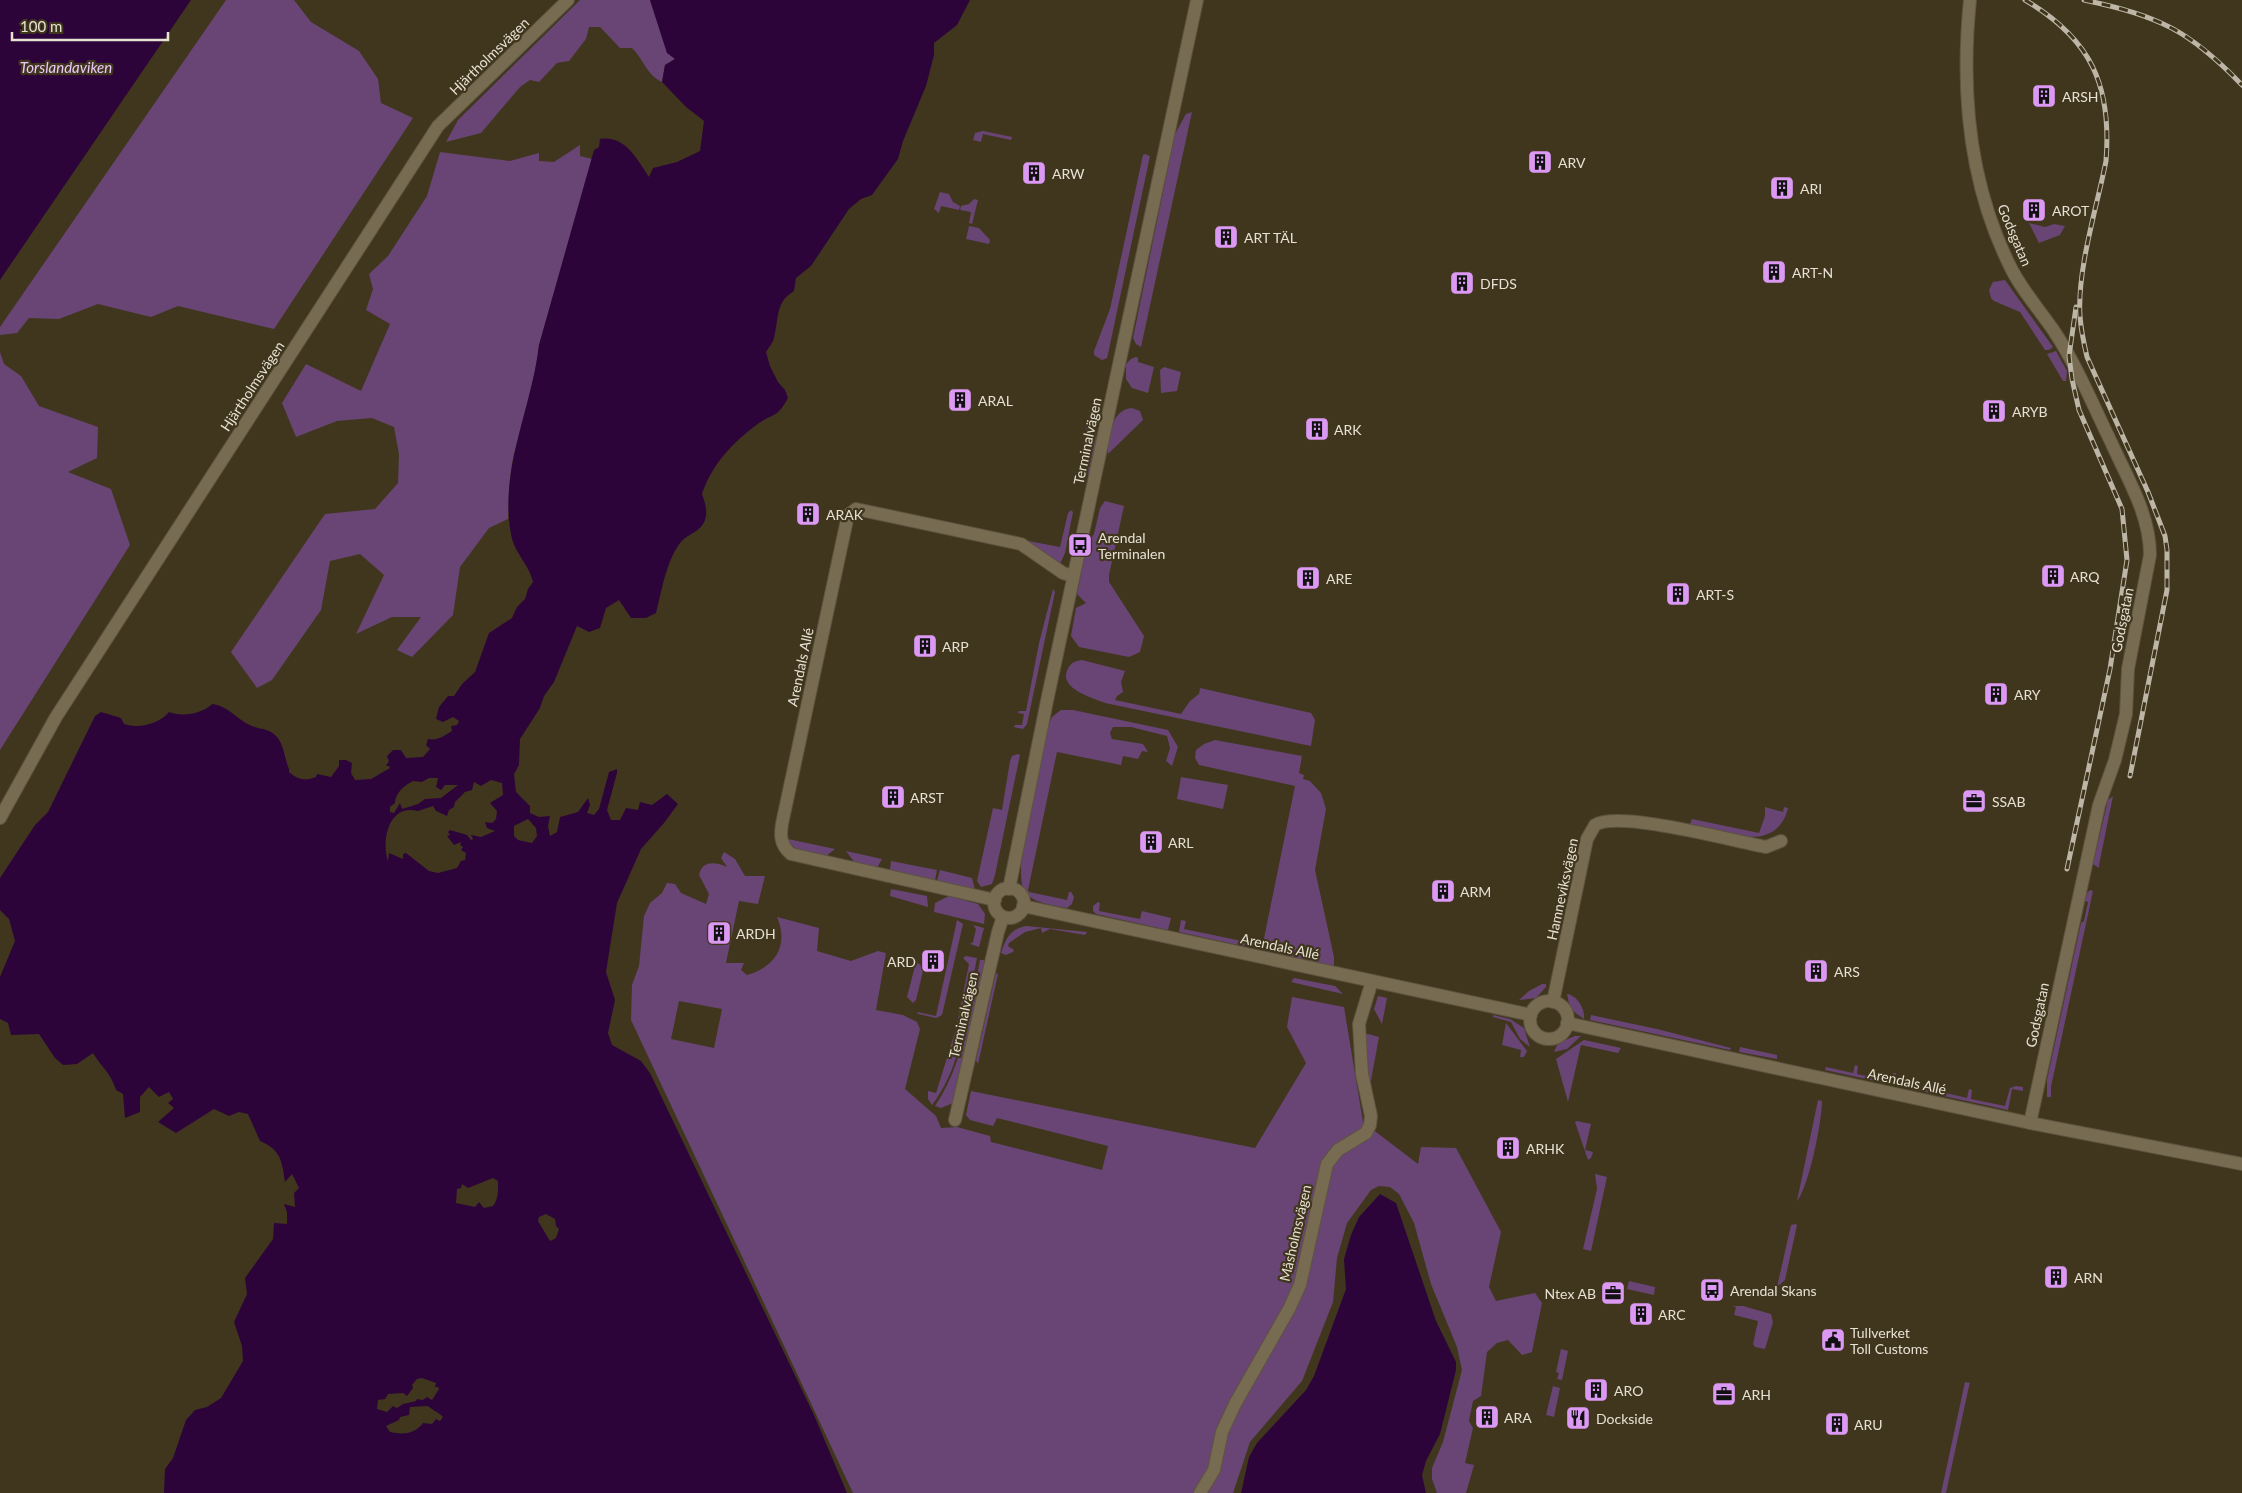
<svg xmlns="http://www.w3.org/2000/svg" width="2242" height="1493" font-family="Lato,sans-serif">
<rect width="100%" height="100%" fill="#40361e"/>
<g fill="#684574" fill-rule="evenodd">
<polygon points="226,0 294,0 311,22 359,51 378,79 381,103 413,118 274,329 178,306 151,317 98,304 59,319 29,318 17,333 0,335 0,327"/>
<path d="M580 0H650L667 52 675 59 665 65 662 82C646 74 644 60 632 48H620L600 27H589L586 39 569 61 557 63 539 82 530 80 520 87 481 133 446 142 458 120Z"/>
<polygon points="1192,112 1141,347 1136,344 1133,338 1175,134 1186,114"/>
<polygon points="983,131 1012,137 1011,140 983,134 981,142 973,140 975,133"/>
<path d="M580 145V156L592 159 539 345C535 381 524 415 515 450 509 471 509 496 508 519L489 528 460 567 453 615 412 657 397 650 421 617H392L356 634 384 575 360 554 330 561 321 610 272 680 257 688 231 652 325 514 375 509 398 483 399 454 394 427 372 418 337 421 296 437 282 403 306 364 361 391 390 324 366 310 373 289 369 274 388 256 427 196 440 152 510 161 539 153V161L554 162Z"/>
<polygon points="1145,154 1150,156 1108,354 1107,358 1102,360 1094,355 1094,351 1110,309 1143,155"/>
<polygon points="940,192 949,194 953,202 960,206 959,210 941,206 939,213 934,209"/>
<polygon points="974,199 978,200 972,224 969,223 971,212 960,210 961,206 969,204"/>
<polygon points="2029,223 2045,227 2054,224 2065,226 2060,235 2039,243"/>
<polygon points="969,226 979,228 990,240 989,244 966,239"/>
<polygon points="2005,280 2053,347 2049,350 2045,350 2020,312 1994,301 1991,298 1989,290 1993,282"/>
<polygon points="2056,351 2067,371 2066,381 2063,381 2047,354"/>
<polygon points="0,352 4,364 21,376 39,406 98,427 97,458 68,472 111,489 130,545 0,750"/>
<polygon points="1136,357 1138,358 1138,362 1154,367 1148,393 1132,388 1126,379 1126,364 1131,359"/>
<polygon points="1164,367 1181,372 1177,391 1161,393 1160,370"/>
<polygon points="1091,404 1095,411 1080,480 1077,476"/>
<path d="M1132 408 1140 411 1143 420 1108 454C1107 437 1112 409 1132 408Z"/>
<path d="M1096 423C1097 434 1095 472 1085 477Z"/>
<polygon points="1105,501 1124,506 1109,575 1109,582 1144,636 1140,652 1129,657 1079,647 1071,636 1076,608 1086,603 1077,594 1087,544 1094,534 1100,508"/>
<polygon points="1071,510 1073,512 1065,553 1060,564 1023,540 1060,547 1068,513"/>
<polygon points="1053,589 1055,592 1027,724 1023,729 1014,727 1015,725 1022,725 1024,714 1018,713 1019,711 1026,711 1039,643"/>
<path d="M1082 660 1125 671 1121 682 1123 692 1117 696 1115 700 1181 714 1190 701 1199 694 1200 688 1311 713 1315 720 1311 746 1105 703C1093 698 1055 688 1069 667 1072 662 1076 661 1082 660Z"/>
<path d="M1061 710H1073L1168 730 1178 747 1172 766 1166 761 1170 748 1167 736 1131 727H1113L1110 733 1112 739 1143 744 1148 752 1142 751 1138 759 1123 756 1121 765 1057 752 1028 890 1029 892 1067 900 1069 892H1071L1074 897 1072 904 1067 908C1054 905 1034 904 1025 892 1010 871 1042 756 1048 727L1052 717Z"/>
<polygon points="1215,740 1302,756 1299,773 1304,775 1303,779 1310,781 1321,793 1326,809 1315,870 1334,957 1334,966 1266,951 1262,948 1295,786 1199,765 1195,758 1196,750 1204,744"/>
<polygon points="1018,754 1020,755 995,875 992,884 981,887 977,881 993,808 1002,810 1010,761 1012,756"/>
<polygon points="1181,777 1228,785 1223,809 1177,799"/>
<polygon points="2113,796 2099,865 2099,868 2093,864 2108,800"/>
<path d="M1765 807 1783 812 1784 807 1788 808C1776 856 1723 832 1690 824L1692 819 1759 833 1765 816Z"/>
<path d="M788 839 835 849 826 856C812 854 795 854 788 839Z"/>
<polygon points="846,851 882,859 877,868 855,863"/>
<path d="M724 852 735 859 745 876H765L758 904 739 901 726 963H744L741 970 747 975C776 967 789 945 777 917L819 928 817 951 851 961 878 951 886 953 876 1010 903 1015 917 1022 920 1029 905 1089 936 1116 941 1128 957 1127 990 1136 991 1142 1102 1170 1108 1146 997 1118 993 1126 970 1120 966 1115 971 1091 1255 1148 1306 1063 1287 1027 1292 997 1344 1007 1363 1122 1418 1164 1421 1147 1456 1148 1501 1232 1489 1287 1496 1301 1535 1293 1542 1303 1532 1352 1522 1355 1508 1340 1497 1343 1487 1352 1481 1396 1473 1401 1469 1421 1473 1428 1465 1463 1474 1465 1466 1493H1437L1432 1479V1468L1443 1442 1462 1370 1457 1347 1431 1284 1414 1223 1399 1194 1390 1187 1379 1186 1371 1190 1347 1223 1337 1258 1333 1302 1302 1381 1250 1442 1233 1493H853L631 1020 632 985 639 966 644 916 650 903 662 893 667 883 675 884 681 893 706 904 709 894 699 875C702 860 716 862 727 867L721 858ZM679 1001 722 1009 714 1048 671 1039Z"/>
<polygon points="891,861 937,870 935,880 890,870"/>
<polygon points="940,870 972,878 975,890 937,881"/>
<polygon points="891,889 927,896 928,907 890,896"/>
<polygon points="2090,890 2093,891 2051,1087 2051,1097 2047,1097 2047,1080 2081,923 2084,921 2088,902 2085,901 2087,893"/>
<polygon points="949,896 978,904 985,914 984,924 934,912 935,903"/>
<polygon points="1098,902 1100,903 1099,911 1140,919 1142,911 1171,918 1168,930 1096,914 1093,911 1093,906"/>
<polygon points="957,920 963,924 942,1015 936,1018 918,1014 917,1012 936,1016"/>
<polygon points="1181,920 1186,921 1184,929 1242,941 1244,933 1249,937 1249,941 1243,946 1179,932"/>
<polygon points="973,925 984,928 979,947 970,944 973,942 976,929"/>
<path d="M1026 926 1087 932 1085 935 1050 929 1042 933 1041 928 1025 932 1009 943 1008 946 1014 950 1013 952 1006 955 1001 953C1006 938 1010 929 1026 926Z"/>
<path d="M966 956 977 958C967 1007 963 1065 932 1105L928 1099V1091L936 1093 956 1029 969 964 963 958Z"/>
<path d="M980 960H984V965L958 1085 953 1103 941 1108 935 1106C964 1063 970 1010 980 960Z"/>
<polygon points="916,962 924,967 916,1000 913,1003 907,997"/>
<polygon points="996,973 998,974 978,1064 976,1060"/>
<polygon points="1294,978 1335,986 1343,994 1291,982"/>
<polygon points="1542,984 1546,984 1546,987 1536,998 1519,1000 1529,991"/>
<path d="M1567 994C1577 995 1585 1009 1584 1019L1570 1009Z"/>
<polygon points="1378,996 1387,998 1382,1024 1374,1009"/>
<polygon points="1493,1015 1510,1019 1524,1028 1530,1047 1520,1039 1511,1022 1493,1017"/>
<polygon points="1591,1015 1657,1029 1731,1048 1730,1050 1590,1020"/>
<polygon points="1506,1023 1527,1051 1524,1057 1520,1057 1521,1050 1502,1045"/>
<polygon points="1368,1034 1379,1037 1369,1091 1364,1035"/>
<polygon points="1575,1036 1581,1036 1567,1049 1554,1052 1558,1043"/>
<polygon points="1584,1040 1621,1048 1618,1053 1581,1045 1568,1102 1556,1059"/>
<polygon points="1740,1047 1777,1055 1777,1059 1739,1052"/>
<polygon points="1855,1065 1858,1066 1857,1074 1891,1081 1893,1073 1896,1073 1895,1082 1929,1089 1931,1081 1934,1082 1933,1090 1967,1098 1969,1089 1972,1090 1971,1099 2005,1106 2010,1088 2016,1086 2023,1087 2023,1091 2012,1089 2008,1110 1825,1070 1826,1067 1853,1073"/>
<path d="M1818 1100 1822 1101C1822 1121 1809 1186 1797 1201Z"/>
<polygon points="1577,1121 1591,1124 1585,1150 1593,1152 1591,1158 1588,1160 1575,1122"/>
<polygon points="1595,1174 1607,1177 1591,1251 1583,1249 1597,1189"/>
<polygon points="1795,1224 1797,1225 1785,1280 1777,1287 1791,1225"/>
<polygon points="1629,1281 1655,1287 1654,1295 1627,1289"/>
<polygon points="1732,1306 1743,1306 1771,1314 1773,1322 1765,1349 1755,1347 1753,1344 1758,1321 1734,1315 1736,1307"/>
<polygon points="1561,1349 1568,1351 1562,1380 1557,1379 1559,1373 1556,1372"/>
<polygon points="1965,1382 1970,1383 1969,1386 1946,1493 1941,1493"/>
<polygon points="1553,1386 1560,1388 1554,1417 1546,1415"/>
</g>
<g fill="#2d043a" fill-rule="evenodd">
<polygon points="0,0 191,0 0,280"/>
<path d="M650 0H970L957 25 934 43V55L926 86 903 141 898 159 872 195 861 199 849 209 811 266 796 278 794 291C775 302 779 319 774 338 773 343 769 347 766 352L770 366 778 382 785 390 788 398C777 418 774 413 759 423 734 441 712 464 702 494 705 503 708 511 705 520 701 532 687 534 680 543 666 562 662 590 656 613L646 618H631L619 600 606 608 600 628 589 632 577 626 554 682 544 696 540 708 520 739 519 765 514 774 516 792 530 806V813L539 817 550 816 548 826 550 836 557 832 560 817 578 812 588 798 590 805 587 813 594 815 599 809 609 772 617 769V773L607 810 611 820H620L626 808 638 810 640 802 652 805 667 794 678 804 664 823 641 849 617 903 606 972 615 1000 608 1033 612 1045 641 1061 650 1073 814 1415 847 1493H164L165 1469 173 1458 186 1420 195 1410 207 1407 221 1398 243 1361 242 1346 234 1322 247 1294 245 1278 273 1239 274 1223 287 1224V1212L284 1204 295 1207 294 1193 299 1188 292 1174 285 1182C282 1161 281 1150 260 1141L248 1114 239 1112 229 1116 214 1109 176 1133 158 1122 174 1108 168 1103 173 1099 169 1092 159 1097 149 1087 140 1097V1112L125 1118 123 1094 116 1090C111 1073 102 1068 93 1053L77 1064 63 1065 55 1058 39 1034 11 1035 8 1023 0 1019V977L15 941 9 919 0 910V878L35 825 48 812 95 716 101 712 121 718 124 724C139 729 159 724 169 712 182 717 202 714 212 704 229 706 237 720 252 726 262 730 269 728 277 737 284 745 285 760 289 769V772C298 780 305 781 316 777L317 774 331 777 339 766V760H346L352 763 351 773 355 780 371 779 390 768 389 766H386L389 761 387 756 393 750H401L406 758 423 757 430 749 426 745 428 739C437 741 444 736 452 731L451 726 457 725 459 721 453 717 443 722 436 719 439 707 448 696H454L462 684 475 672 489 633 512 618 517 607 525 599 528 589 533 582C529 564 514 553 511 534 499 470 532 407 539 345L594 150 599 147 600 139C625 135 637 159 649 177L653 168 677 162 700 151 704 121 686 107 662 82 665 65 675 59 667 53ZM429 778H438L436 787 441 790 445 785H458L441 798 425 799 418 804 402 809 400 803 394 813 390 812V807L395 803C395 793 405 785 413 781L422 782ZM491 780 502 783 503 795 490 803 497 811 496 819 492 823 485 822 487 828 495 831 481 837 471 835 473 839 471 840 467 835 450 830 448 832 450 835 447 836 454 845 461 842 460 845 463 847 461 850 466 853 465 860 461 861 457 868 438 873 429 871 406 853 403 854V859L389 853 388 861C381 840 389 803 418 811L433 806 436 811 447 816 449 810 454 807 455 802 465 792 472 790 474 782 481 786ZM528 819 536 828 537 836 532 843 518 840 514 836V826ZM493 1178 498 1181C498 1190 499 1198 493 1206L484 1208 479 1202 475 1207 456 1203 457 1189 461 1188 462 1184 468 1188ZM546 1214 555 1219 556 1226 559 1229 556 1238 550 1241 538 1221 539 1217ZM422 1378 436 1383 435 1387H438L439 1389 432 1400 427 1397 423 1400 417 1399 416 1401 403 1404 397 1408 393 1406 387 1412 377 1409 378 1400 385 1399 388 1394 403 1393 407 1396 413 1388 412 1385 417 1379ZM428 1406C432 1410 440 1413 443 1417L440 1421 436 1419 432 1424 423 1423C415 1434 402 1435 390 1432L386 1426 399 1420 400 1417 409 1415 410 1407Z"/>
<polygon points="1380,1194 1396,1203 1436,1321 1456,1362 1456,1370 1440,1434 1426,1461 1422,1475 1426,1493 1241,1493 1249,1457 1257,1443 1306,1390 1314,1376 1346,1289 1344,1259 1351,1235 1359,1217"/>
</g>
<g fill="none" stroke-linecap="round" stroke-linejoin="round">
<defs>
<g id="minor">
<path d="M1970 0C1961 88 1969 181 2008 262 2019 287 2039 309 2054 331 2077 366 2093 405 2111 442 2127 478 2150 514 2150 555L2128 669 2126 714 2115 760 2099 805 2030 1123"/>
<polyline points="0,818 56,717 438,126 568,0"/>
<circle cx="1009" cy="903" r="15"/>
<polyline points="1009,889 1048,696 1197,0"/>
<path d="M995 900 791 854C779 844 780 833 783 819L848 515 856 509 1021 544 1063 573 1073 576"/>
<polyline points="1023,906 1531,1015"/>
<circle cx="1549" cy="1020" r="19"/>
<path d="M1553 1002 1587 839 1595 825C1619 810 1733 841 1766 847L1781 841"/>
<polyline points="1567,1023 2030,1123 2242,1164"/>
<polyline points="955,1120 998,932 1003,917"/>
<polyline points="1200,1493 1214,1470 1222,1432 1235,1404 1289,1309 1300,1285 1327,1164 1338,1150 1366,1133 1370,1125 1371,1116 1362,1074 1359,1024 1372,981"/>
</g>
</defs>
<use href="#minor" stroke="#5d543f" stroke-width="14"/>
<use href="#minor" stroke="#776b52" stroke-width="12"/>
<defs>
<g id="rail">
<path d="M2025 0C2091 39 2112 85 2106 161 2097 207 2077 269 2080 316 2081 330 2084 344 2087 357L2148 492 2165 536 2167 550V590L2130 776"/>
<path d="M2084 0C2159 16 2189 30 2242 85"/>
<polyline points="2067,869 2110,669 2127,560 2122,509 2079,410 2072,379 2069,356 2076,307"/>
</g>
</defs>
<use href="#rail" stroke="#bdb6a6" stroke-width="5"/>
<use href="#rail" stroke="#40361e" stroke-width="3" stroke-dasharray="9" stroke-linecap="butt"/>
</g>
<defs>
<symbol id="building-square" viewBox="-11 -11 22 22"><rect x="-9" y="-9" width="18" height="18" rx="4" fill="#dc99f4" stroke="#40361e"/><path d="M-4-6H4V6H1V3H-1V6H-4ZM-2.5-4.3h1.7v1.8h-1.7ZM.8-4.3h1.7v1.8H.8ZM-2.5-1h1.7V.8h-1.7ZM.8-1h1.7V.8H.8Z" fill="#111"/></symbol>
<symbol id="bus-square" viewBox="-11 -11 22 22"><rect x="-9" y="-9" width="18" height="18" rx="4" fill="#dc99f4" stroke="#40361e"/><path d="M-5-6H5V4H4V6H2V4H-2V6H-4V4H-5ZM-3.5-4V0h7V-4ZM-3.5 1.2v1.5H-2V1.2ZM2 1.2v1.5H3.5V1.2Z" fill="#111"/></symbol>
<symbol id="office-square" viewBox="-11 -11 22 22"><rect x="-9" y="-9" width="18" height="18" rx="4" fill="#dc99f4" stroke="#40361e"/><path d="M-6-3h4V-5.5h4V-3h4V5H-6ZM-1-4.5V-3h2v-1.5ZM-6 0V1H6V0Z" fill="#111"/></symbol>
<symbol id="civic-square" viewBox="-11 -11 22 22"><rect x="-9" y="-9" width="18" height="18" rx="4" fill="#dc99f4" stroke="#40361e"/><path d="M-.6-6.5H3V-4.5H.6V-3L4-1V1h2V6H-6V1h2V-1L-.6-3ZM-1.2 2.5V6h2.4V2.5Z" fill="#111"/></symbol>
<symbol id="restaurant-square" viewBox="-11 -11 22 22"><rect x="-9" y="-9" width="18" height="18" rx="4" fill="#dc99f4" stroke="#40361e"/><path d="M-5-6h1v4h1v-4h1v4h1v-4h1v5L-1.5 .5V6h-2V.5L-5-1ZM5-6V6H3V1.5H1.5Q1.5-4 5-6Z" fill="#111"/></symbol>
</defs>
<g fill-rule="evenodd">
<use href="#building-square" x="2030" y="82" width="28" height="28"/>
<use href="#building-square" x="1526" y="148" width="28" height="28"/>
<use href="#building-square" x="1020" y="159" width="28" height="28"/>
<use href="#building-square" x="1768" y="174" width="28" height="28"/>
<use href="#building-square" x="2020" y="196" width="28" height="28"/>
<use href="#building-square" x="1212" y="223" width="28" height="28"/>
<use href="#building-square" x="1760" y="258" width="28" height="28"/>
<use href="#building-square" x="1448" y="269" width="28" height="28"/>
<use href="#building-square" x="946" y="386" width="28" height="28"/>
<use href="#building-square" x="1980" y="397" width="28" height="28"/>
<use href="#building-square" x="1303" y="415" width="28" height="28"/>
<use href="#building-square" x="794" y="500" width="28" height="28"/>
<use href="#bus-square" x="1066" y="531" width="28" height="28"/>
<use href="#building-square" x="2039" y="562" width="28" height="28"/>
<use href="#building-square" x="1294" y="564" width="28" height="28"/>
<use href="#building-square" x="1664" y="580" width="28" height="28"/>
<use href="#building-square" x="911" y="632" width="28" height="28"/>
<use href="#building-square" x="1982" y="680" width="28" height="28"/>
<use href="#building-square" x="879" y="783" width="28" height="28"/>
<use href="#office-square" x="1960" y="787" width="28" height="28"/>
<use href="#building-square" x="1137" y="828" width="28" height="28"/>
<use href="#building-square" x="1429" y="877" width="28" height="28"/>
<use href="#building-square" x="705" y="919" width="28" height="28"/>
<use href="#building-square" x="919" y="947" width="28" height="28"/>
<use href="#building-square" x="1802" y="957" width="28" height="28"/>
<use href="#building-square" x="1494" y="1134" width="28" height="28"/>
<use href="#building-square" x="2042" y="1263" width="28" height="28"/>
<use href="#bus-square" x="1698" y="1276" width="28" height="28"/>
<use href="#office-square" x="1599" y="1279" width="28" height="28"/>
<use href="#building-square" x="1627" y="1300" width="28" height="28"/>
<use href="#civic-square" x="1819" y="1326" width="28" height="28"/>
<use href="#building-square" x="1582" y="1376" width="28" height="28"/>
<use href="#office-square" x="1710" y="1380" width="28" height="28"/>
<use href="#building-square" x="1473" y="1403" width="28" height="28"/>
<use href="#restaurant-square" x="1564" y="1404" width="28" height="28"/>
<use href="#building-square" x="1823" y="1410" width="28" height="28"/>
</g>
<g text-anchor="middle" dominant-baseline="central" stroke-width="4.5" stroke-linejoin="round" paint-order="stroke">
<g font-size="14" fill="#e7e1d3" stroke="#40361e">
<text transform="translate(489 56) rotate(-44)">Hjärtholmsvägen</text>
<text transform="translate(2015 235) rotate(67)">Godsgatan</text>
<text transform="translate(252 386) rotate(-57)">Hjärtholmsvägen</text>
<text transform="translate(1087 441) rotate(-78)">Terminalvägen</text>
<text transform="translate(2122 620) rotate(-79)">Godsgatan</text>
<text transform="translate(800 667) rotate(-78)">Arendals Allé</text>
<text transform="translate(1562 889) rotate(-78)">Hamneviksvägen</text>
<text transform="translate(1280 946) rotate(12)">Arendals Allé</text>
<text transform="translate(963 1015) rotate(-77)">Terminalvägen</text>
<text transform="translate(2037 1015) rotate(-78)">Godsgatan</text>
<text transform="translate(1907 1081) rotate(12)">Arendals Allé</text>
<text transform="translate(1295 1233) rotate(-77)">Måsholmsvägen</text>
</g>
<g font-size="14" fill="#e7e1d3" stroke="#40361e" text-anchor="start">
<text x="2062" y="96">ARSH</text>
<text x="1558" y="162">ARV</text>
<text x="1052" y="173">ARW</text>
<text x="1800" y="188">ARI</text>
<text x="2052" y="210">AROT</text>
<text x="1244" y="237">ART TÄL</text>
<text x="1792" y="272">ART-N</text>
<text x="1480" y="283">DFDS</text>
<text x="978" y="400">ARAL</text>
<text x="2012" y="411">ARYB</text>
<text x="1334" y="429">ARK</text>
<text x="826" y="514">ARAK</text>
<text x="1098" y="537">Arendal<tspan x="1098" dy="16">Terminalen</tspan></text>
<text x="2070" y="576">ARQ</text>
<text x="1326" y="578">ARE</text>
<text x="1696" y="594">ART-S</text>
<text x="942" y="646">ARP</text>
<text x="2014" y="694">ARY</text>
<text x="910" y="797">ARST</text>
<text x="1992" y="801">SSAB</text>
<text x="1168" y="842">ARL</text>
<text x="1460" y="891">ARM</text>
<text x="736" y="933">ARDH</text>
<text x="916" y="961" text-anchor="end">ARD</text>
<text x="1834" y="971">ARS</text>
<text x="1526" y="1148">ARHK</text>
<text x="2074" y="1277">ARN</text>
<text x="1730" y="1290">Arendal Skans</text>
<text x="1596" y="1293" text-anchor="end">Ntex AB</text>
<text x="1658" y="1314">ARC</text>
<text x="1850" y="1332">Tullverket<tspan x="1850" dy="16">Toll Customs</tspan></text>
<text x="1614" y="1390">ARO</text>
<text x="1742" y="1394">ARH</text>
<text x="1504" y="1417">ARA</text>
<text x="1596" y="1418">Dockside</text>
<text x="1854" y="1424">ARU</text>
</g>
<g font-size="15" font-style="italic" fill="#ecc7fa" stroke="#40361e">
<text x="66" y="67">Torslandaviken</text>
</g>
</g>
<path d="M12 32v8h156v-8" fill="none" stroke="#e7e1d3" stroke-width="2.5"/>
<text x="20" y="32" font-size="15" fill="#e7e1d3" stroke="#40361e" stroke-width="4" paint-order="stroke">100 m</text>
</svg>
